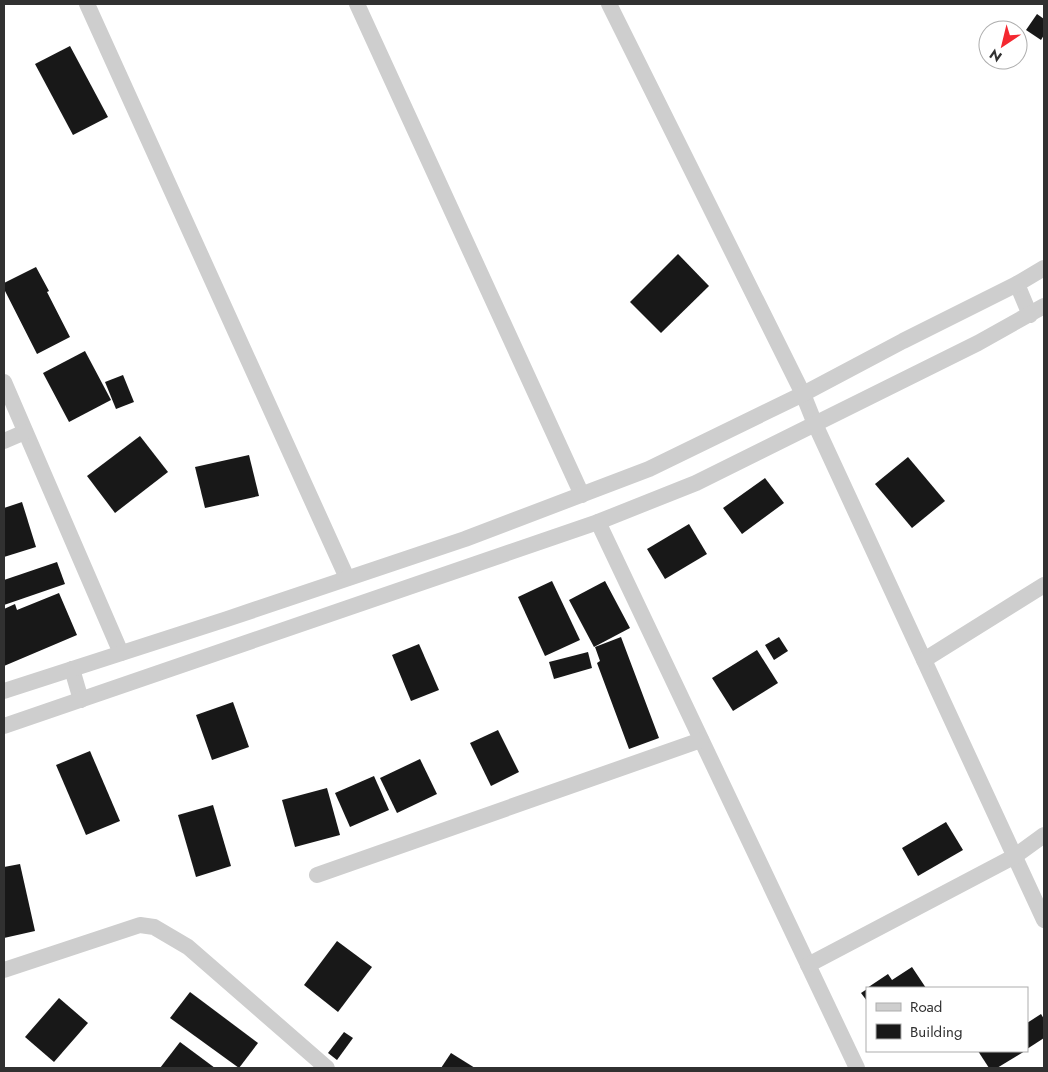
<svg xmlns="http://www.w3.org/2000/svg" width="1048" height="1072" font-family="Jost,sans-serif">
<rect width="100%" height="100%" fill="#fff"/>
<g fill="#181818">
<polygon points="1037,14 1044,19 1044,35 1041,40 1026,30"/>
<polygon points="70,46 108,117 73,135 35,64"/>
<polygon points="678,254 709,286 661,333 630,302"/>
<polygon points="36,267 49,291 47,292 70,337 37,354 4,289 4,283"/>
<polygon points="85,351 111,400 69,422 43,373"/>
<polygon points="123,375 134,402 116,409 105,382"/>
<polygon points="140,436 168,472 115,513 87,476"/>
<polygon points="249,455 259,496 205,508 195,467"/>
<polygon points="908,457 945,501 912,528 875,484"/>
<polygon points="765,478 784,503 742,534 723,508"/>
<polygon points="22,502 36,547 4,557 4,508"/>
<polygon points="689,524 707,554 665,579 647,549"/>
<polygon points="57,562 65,584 4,605 4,580"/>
<polygon points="552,581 580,640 545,656 518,597"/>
<polygon points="605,581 630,628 594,647 569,600"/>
<polygon points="59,593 77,635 4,666 4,609 15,604 17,610"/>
<polygon points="621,637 659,738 629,749 597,663 600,661 595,647"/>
<polygon points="779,637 788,651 774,660 765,645"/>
<polygon points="419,644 439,690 411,701 392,655"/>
<polygon points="757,650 778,683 733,711 712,678"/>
<polygon points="588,652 592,668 554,679 549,662"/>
<polygon points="233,702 249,747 212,760 196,715"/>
<polygon points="498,730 519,772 491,786 470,743"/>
<polygon points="90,751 120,821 86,835 56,765"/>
<polygon points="420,759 437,794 397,813 380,778"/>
<polygon points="374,776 389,810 350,827 335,793"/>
<polygon points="327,788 340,835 295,847 282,800"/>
<polygon points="213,805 231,866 196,877 178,815"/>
<polygon points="946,822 963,850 918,876 902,848"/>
<polygon points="20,864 35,931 4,938 4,867"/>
<polygon points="337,941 372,967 338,1012 304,985"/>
<polygon points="912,967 926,988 867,988 888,974 892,980"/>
<polygon points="867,989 867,1001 861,993"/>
<polygon points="190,992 258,1043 239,1068 170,1018"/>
<polygon points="59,998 88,1023 54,1062 25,1037"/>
<polygon points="1041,1014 1044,1019 1044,1038 1027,1049 1027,1023"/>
<polygon points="344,1032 353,1038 337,1060 328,1053"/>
<polygon points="180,1042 215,1068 160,1068"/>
<polygon points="978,1051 1025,1051 997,1068 989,1068"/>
<polygon points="451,1053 475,1068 441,1068"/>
</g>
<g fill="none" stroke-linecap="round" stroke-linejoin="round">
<g stroke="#cecece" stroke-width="16">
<polyline points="87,4 347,578"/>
<polyline points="357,4 582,495"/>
<polyline points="609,4 803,394 815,424 1044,920"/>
<polyline points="1017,284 1030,315"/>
<polyline points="4,382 121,653"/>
<polyline points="4,441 25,432"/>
<polyline points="598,522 857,1068"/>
<polyline points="924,660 1044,585"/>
<polyline points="72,669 81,700"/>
<polyline points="4,691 227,619 465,539 649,469 803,394 903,341 1017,284 1044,268"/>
<polyline points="4,726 598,522 696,483 841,411 978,343 1044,306"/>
<polyline points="317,875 701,740"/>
<polyline points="808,965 1015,856 1044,835"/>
<polyline points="4,970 140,925 154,927 188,947 327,1068"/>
</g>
</g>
<rect width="1048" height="1072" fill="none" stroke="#313131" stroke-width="10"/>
<rect x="866" y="987" width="162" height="65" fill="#ffffff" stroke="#adadad"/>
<rect x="876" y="1003" width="25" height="8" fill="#cecece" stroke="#adadad"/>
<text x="910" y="1012" font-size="15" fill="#313131">Road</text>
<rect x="876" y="1024" width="25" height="15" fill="#181818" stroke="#adadad"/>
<text x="910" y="1037" font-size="15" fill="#313131">Building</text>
<g transform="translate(1003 45) rotate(215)"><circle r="24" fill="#ffffff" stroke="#adadad"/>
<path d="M0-4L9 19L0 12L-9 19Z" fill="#f42830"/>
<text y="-8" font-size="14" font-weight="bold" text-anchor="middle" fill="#313131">N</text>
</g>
</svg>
